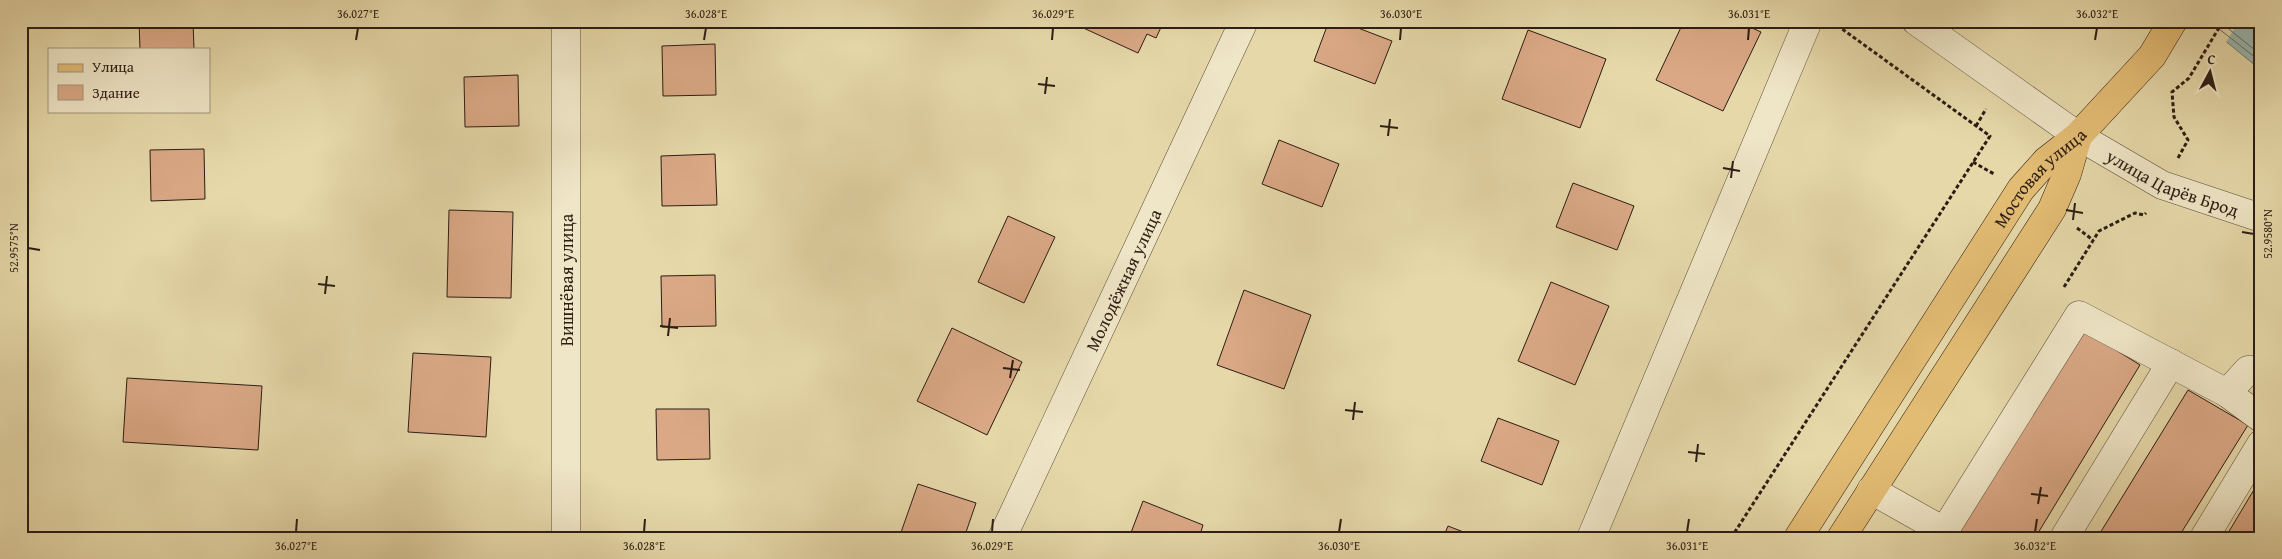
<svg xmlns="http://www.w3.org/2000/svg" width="2282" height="559" font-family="'Gentium Book Plus',serif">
<rect width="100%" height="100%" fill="#e6d8a9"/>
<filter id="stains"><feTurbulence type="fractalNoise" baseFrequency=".004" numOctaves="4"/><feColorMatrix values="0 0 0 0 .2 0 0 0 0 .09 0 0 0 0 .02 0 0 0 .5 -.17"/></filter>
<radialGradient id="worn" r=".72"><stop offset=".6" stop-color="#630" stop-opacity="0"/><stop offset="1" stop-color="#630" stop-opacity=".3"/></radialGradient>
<polygon fill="#99b8b1" stroke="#6d7a72" points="2201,21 2261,21 2261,67 2256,66"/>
<polygon fill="#e6d8a9" points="2198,21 2239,21 2225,44"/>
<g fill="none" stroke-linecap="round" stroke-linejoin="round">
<g stroke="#626a62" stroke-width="1">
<polyline points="2209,21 2261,62"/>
<polyline points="2219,21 2261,55"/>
</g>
</g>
<g fill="#daa885" stroke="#2c1d13">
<polygon points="139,21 193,21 194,49 140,49"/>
<polygon points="1082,21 1164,21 1156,38 1147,34 1138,53 1079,26"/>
<polygon points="1329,21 1340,21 1392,41 1375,84 1314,61"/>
<polygon points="1684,21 1737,21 1761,32 1723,111 1656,80"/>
<polygon points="1528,30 1606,59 1580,128 1502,99"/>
<polygon points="715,44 716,95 663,96 662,46"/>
<polygon points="518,75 519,126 465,127 464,77"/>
<polygon points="1279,140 1339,164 1322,207 1262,184"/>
<polygon points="204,149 205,199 151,201 150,150"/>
<polygon points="715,154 717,205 662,206 661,156"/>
<polygon points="1573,183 1634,206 1617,250 1556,227"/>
<polygon points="449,210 513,212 511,298 447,297"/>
<polygon points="1008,216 1055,237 1024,303 978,282"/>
<polygon points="715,275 716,326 662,327 661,276"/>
<polygon points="1551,282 1609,306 1575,385 1518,361"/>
<polygon points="1244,290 1311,315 1284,389 1217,365"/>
<polygon points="952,328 1022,362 987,435 917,401"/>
<polygon points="2084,330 2140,365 2035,538 1956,538"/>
<polygon points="413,353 491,357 486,437 408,432"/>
<polygon points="127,378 262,386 258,450 123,442"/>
<polygon points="2188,390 2248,425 2178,538 2097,538"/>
<polygon points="656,409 709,409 710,459 657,460"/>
<polygon points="1498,418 1559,441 1542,485 1481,461"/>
<polygon points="2261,478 2261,538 2225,538"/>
<polygon points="918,484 976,503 964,538 899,538"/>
<polygon points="1143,501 1203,525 1199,538 1129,538"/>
<polygon points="1448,526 1479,538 1443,538"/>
</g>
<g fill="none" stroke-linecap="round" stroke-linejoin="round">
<defs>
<g id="minor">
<path id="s1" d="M1916 21 2078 136 2162 185 2261 218"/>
<polyline points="2227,393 2261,418"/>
<polyline points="1871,490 1944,531"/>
<polyline points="566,538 566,21"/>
<path id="s2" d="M1002 538 1244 21"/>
<polyline points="1591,538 1808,21"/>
<polyline points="1940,538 2079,315 2227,393 2248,370 2261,370"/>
<polyline points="2064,538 2171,363"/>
<polyline points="2204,538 2261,444"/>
</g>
<g id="major">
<path id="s3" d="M1798 538 2021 189 2046 161 2078 136 2152 56 2173 21"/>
<polyline points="1841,538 2052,209 2067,174 2078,136"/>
</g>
</defs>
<use href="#minor" stroke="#5a4c38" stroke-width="29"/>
<use href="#major" stroke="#2c1d13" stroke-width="29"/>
<g stroke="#2c1d13" stroke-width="3" stroke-dasharray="4 2.5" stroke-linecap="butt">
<polyline points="1976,126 1986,109"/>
<polyline points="2178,158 2188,140 2174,117 2172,92 2189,78 2223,21"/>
<polyline points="1973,162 1994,174"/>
<polyline points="2077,228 2093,240"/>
<polyline points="2064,287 2099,231 2135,213 2144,215 2146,213"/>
<polyline points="1731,538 1990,136 1838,26"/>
</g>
<use href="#minor" stroke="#efe6c7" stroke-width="28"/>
<use href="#major" stroke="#e3bc74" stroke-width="28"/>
</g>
<path fill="none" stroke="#2c1d13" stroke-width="2" d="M356 40 358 28M704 40 706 28M1052 40 1053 28M1400 40 1401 28M1748 40 1749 28M2095 40 2097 28M1038 84 1055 86M1045 94 1047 77M1380 126 1398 128M1388 136 1390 119M1723 168 1740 171M1731 178 1733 161M2066 210 2083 213M2073 220 2075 203M2242 232 2254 234M28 248 40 250M318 284 335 286M325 294 327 276M660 326 678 328M668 336 670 318M1003 368 1020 370M1010 378 1013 360M1345 410 1363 412M1353 420 1355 402M1688 452 1705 454M1696 462 1698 444M2031 494 2048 496M2038 504 2041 487M296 532 297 519M644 532 645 519M992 532 993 519M1339 532 1341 519M1687 532 1689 519M2035 532 2037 519"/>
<g text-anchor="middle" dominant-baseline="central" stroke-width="4" stroke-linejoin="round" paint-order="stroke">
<g font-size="18" fill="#2c1d13" stroke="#efe6c7">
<text stroke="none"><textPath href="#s1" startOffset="305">улица Царёв Брод</textPath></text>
<text stroke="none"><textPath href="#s3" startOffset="435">Мостовая улица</textPath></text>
<text transform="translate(566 280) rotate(-90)">Вишнёвая улица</text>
<text stroke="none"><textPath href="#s2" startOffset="285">Молодёжная улица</textPath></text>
</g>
</g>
<rect width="2282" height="559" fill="none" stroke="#e6d8a9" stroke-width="55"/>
<rect x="48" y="48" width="162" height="65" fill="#efe6c7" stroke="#a1967f"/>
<rect x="58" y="64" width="25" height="8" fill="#e3bc74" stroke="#a1967f"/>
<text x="92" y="72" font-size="15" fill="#2c1d13">Улица</text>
<rect x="58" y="85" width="25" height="15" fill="#daa885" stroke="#a1967f"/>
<text x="92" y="98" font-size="15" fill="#2c1d13">Здание</text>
<g transform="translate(2210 72) rotate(7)" stroke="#efe6c7" stroke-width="4" paint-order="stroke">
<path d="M0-4L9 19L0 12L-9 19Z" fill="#2c1d13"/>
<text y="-8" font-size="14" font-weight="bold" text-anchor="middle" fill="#2c1d13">С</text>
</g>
<rect x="28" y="28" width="2226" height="504" fill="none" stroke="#2c1d13" stroke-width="2"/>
<g font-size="12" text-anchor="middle" fill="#2c1d13">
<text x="358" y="18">36.027°E</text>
<text x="706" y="18">36.028°E</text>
<text x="1053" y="18">36.029°E</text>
<text x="1401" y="18">36.030°E</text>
<text x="1749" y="18">36.031°E</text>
<text x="2097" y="18">36.032°E</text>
<text transform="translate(2268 234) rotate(-90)" y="4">52.9580°N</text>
<text transform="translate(14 248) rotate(-90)" y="4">52.9575°N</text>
<text x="296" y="550">36.027°E</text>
<text x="644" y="550">36.028°E</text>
<text x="992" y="550">36.029°E</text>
<text x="1339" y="550">36.030°E</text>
<text x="1687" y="550">36.031°E</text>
<text x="2035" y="550">36.032°E</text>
</g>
<rect width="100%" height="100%" filter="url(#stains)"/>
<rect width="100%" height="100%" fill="url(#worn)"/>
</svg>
